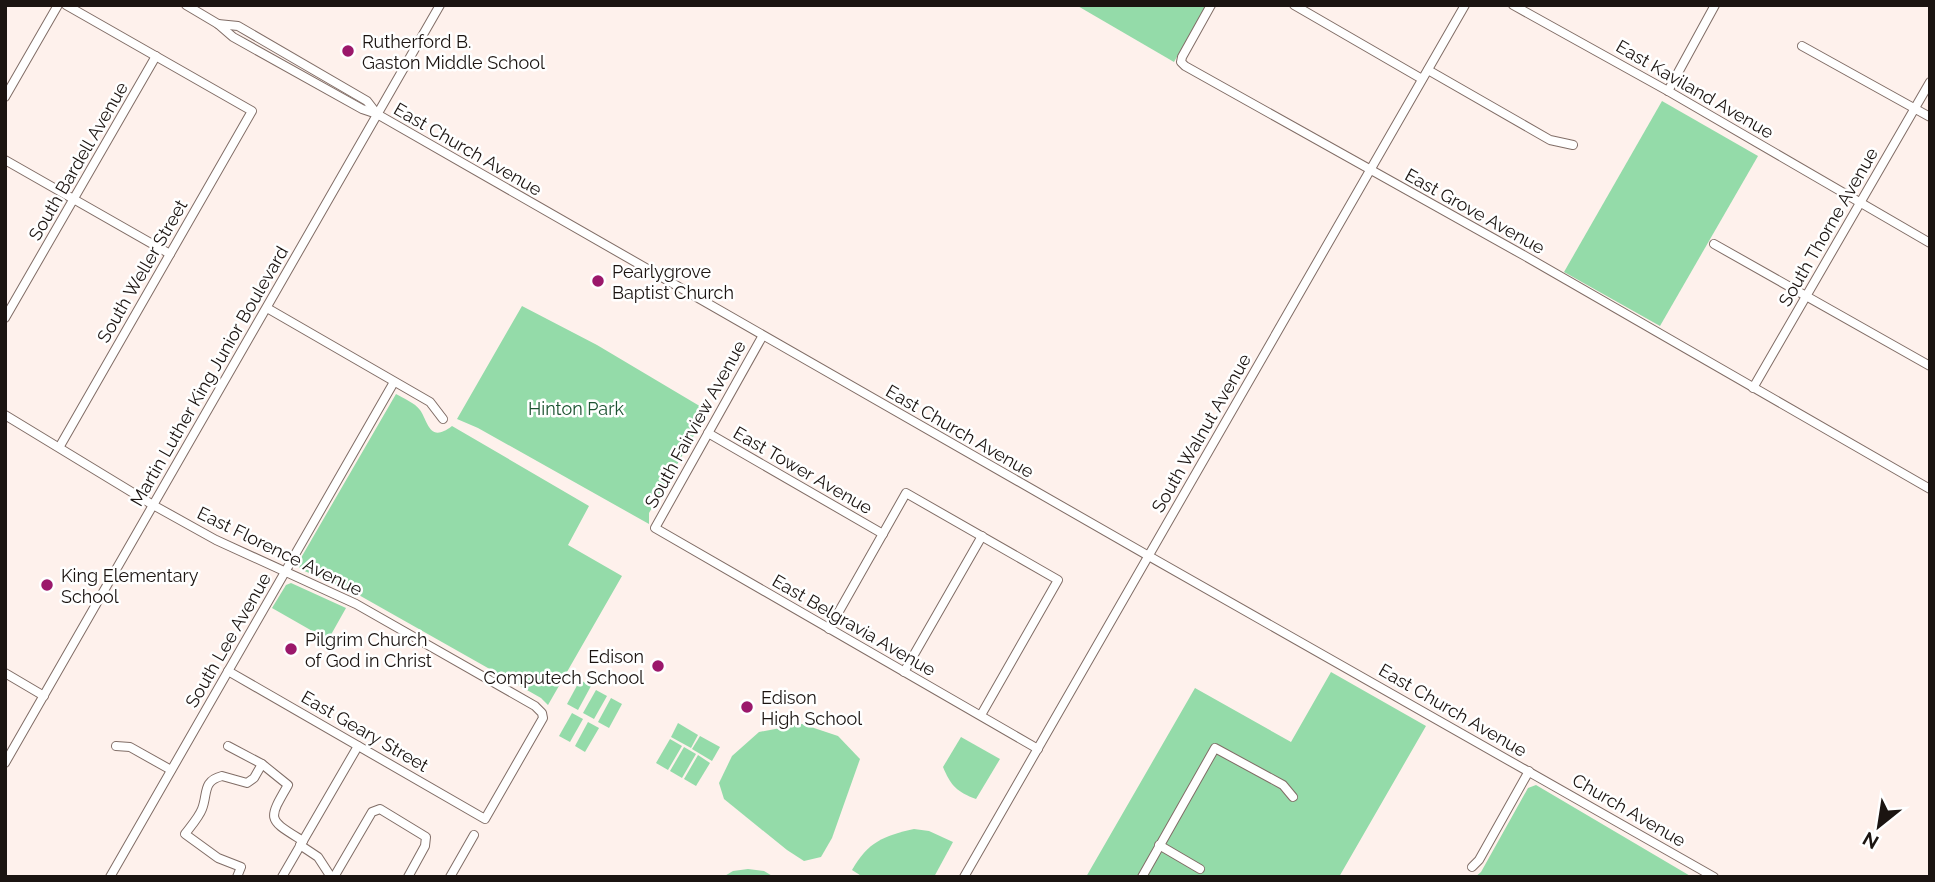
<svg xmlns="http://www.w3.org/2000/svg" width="1935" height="882" font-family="Raleway,sans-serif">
<rect width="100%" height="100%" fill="#fef1ec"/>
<g fill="#94dba9">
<polygon points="1076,5 1207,5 1174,62"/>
<polygon points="1662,101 1758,156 1660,326 1564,272"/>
<polygon points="522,306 597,345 708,411 649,513 649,524 478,428 457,419"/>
<path d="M396 394C403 398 415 403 420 410 428 421 429 444 452 426L589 506 568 545 622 576 548 705 541 698 357 594 300 569 298 563Z"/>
<polygon points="291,583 346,608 328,640 272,608 286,585"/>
<polygon points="1331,672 1426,726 1339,877 1086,877 1195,688 1291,742"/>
<polygon points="580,680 591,686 578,710 567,704"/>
<polygon points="596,690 607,696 594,719 583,713"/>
<polygon points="611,698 622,704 609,728 598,722"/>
<polygon points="572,713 583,719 570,742 559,736"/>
<polygon points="588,722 599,728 585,752 575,746"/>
<polygon points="678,723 698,735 691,748 671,737"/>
<polygon points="802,724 838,736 860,759 832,838 821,857 804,861 787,850 724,799 719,783 732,756 759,732"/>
<polygon points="700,736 720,747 712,761 692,749"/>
<path d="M961 737 1000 759 976 799C957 792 951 786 943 767Z"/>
<polygon points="670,739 682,746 668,770 656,763"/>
<polygon points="684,747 696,754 682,778 670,771"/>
<polygon points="698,755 710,763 696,786 684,779"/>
<polygon points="1536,785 1692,877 1475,877 1481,872 1528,788"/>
<path d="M914 829 929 831 953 842 934 877H863L852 870C868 842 883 836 914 829Z"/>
<polygon points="748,869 764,871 774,877 723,877 733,871"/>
</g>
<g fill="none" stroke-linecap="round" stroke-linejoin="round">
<defs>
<g id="minor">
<path d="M186 5 218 24 233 37 362 109 377 114C821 372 1268 623 1714 877"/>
<polyline points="1211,5 1182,57 1181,62 1185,66 1525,256 1930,489"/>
<polyline points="1294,5 1422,79"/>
<polyline points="1513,5 1668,91 1930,243"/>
<polyline points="218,24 238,26 367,101 377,114"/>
<polyline points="1802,46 1930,117"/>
<polyline points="1428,70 1550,140 1573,145"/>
<polyline points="1668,91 1715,5"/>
<polyline points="5,97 58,5"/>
<polyline points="5,160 170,254"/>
<polyline points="1714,244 1930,366"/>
<polyline points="267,308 430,402 443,419"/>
<polyline points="5,318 156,56"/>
<polyline points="762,337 655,528 1038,749"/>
<polyline points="1753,388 1930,82"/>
<polyline points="5,415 153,505 216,540 356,604 535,706 542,713 543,718 485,819 228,671"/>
<polyline points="708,433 883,534"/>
<polyline points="60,446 252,111 66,5"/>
<polyline points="829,629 906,493 1058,580 981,715"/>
<polyline points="904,672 982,536"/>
<polyline points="5,673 44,696"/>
<polyline points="116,746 130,747 171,770"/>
<path d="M228 746 262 764 288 785C267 821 268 819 303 841"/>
<polyline points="5,763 440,5"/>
<polyline points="300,845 318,857 331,877"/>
<polyline points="1159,845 1200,869"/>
<polyline points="1472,867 1479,860 1529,771"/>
<polyline points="110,877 394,382"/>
<path d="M237 877 241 867 218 858 185 834C191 826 199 817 202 809 208 794 202 781 222 776L247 783 254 778 262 764"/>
<polyline points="282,877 358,746"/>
<polyline points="334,877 372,812 380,809 426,837 425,846 408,877"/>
<polyline points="450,877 474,835"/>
<polyline points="964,877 1465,5"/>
<polyline points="1142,877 1215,748 1283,785 1293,797"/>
</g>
</defs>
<use href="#minor" stroke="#806d66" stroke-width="10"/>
<use href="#minor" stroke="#fff" stroke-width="8"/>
</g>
<g fill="#9b186b" stroke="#fff" stroke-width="2.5">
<circle cx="348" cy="51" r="7"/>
<circle cx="598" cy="281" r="7"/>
<circle cx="47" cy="585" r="7"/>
<circle cx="291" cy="649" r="7"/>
<circle cx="658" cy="666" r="7"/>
<circle cx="747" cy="707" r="7"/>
</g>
<g text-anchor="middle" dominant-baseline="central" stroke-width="5" stroke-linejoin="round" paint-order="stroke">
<g font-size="18" fill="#1b1411" stroke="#fff" text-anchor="start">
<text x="362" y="41">Rutherford B.<tspan x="362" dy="21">Gaston Middle School</tspan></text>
<text x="612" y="271">Pearlygrove<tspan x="612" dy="21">Baptist Church</tspan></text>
<text x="61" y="575">King Elementary<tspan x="61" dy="21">School</tspan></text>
<text x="305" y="639">Pilgrim Church<tspan x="305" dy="21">of God in Christ</tspan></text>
<text x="644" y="656" text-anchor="end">Edison<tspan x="644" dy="21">Computech School</tspan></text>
<text x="761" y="697">Edison<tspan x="761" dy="21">High School</tspan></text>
</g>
<g font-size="18" fill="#1b1411" stroke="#fff">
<text transform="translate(1695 89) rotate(30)">East Kaviland Avenue</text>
<text transform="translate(468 149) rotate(30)">East Church Avenue</text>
<text transform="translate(78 161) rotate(-60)">South Bardell Avenue</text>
<text transform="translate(1475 211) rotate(29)">East Grove Avenue</text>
<text transform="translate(1828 227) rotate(-60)">South Thorne Avenue</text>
<text transform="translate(142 271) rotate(-60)">South Weller Street</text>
<text transform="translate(209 376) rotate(-60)">Martin Luther King Junior Boulevard</text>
<text transform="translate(695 424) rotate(-61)">South Fairview Avenue</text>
<text transform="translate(960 431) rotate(30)">East Church Avenue</text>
<text transform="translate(1201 433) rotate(-60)">South Walnut Avenue</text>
<text transform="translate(803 470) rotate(30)">East Tower Avenue</text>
<text transform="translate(280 551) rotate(26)">East Florence Avenue</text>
<text transform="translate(854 625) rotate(30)">East Belgravia Avenue</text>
<text transform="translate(228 640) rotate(-60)">South Lee Avenue</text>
<text transform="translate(1453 710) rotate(30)">East Church Avenue</text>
<text transform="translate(365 731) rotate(30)">East Geary Street</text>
<text transform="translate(1629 810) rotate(30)">Church Avenue</text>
</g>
<g font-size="18" fill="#1c5331" stroke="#fff">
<text x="576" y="408">Hinton Park</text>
</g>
</g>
<rect width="1935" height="882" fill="none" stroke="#1b1411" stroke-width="14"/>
<g transform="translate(1879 826) rotate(210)" stroke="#ffffff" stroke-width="5" paint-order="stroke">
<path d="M0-5L12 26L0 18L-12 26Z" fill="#1b1411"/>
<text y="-10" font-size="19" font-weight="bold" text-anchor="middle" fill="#1b1411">N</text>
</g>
</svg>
